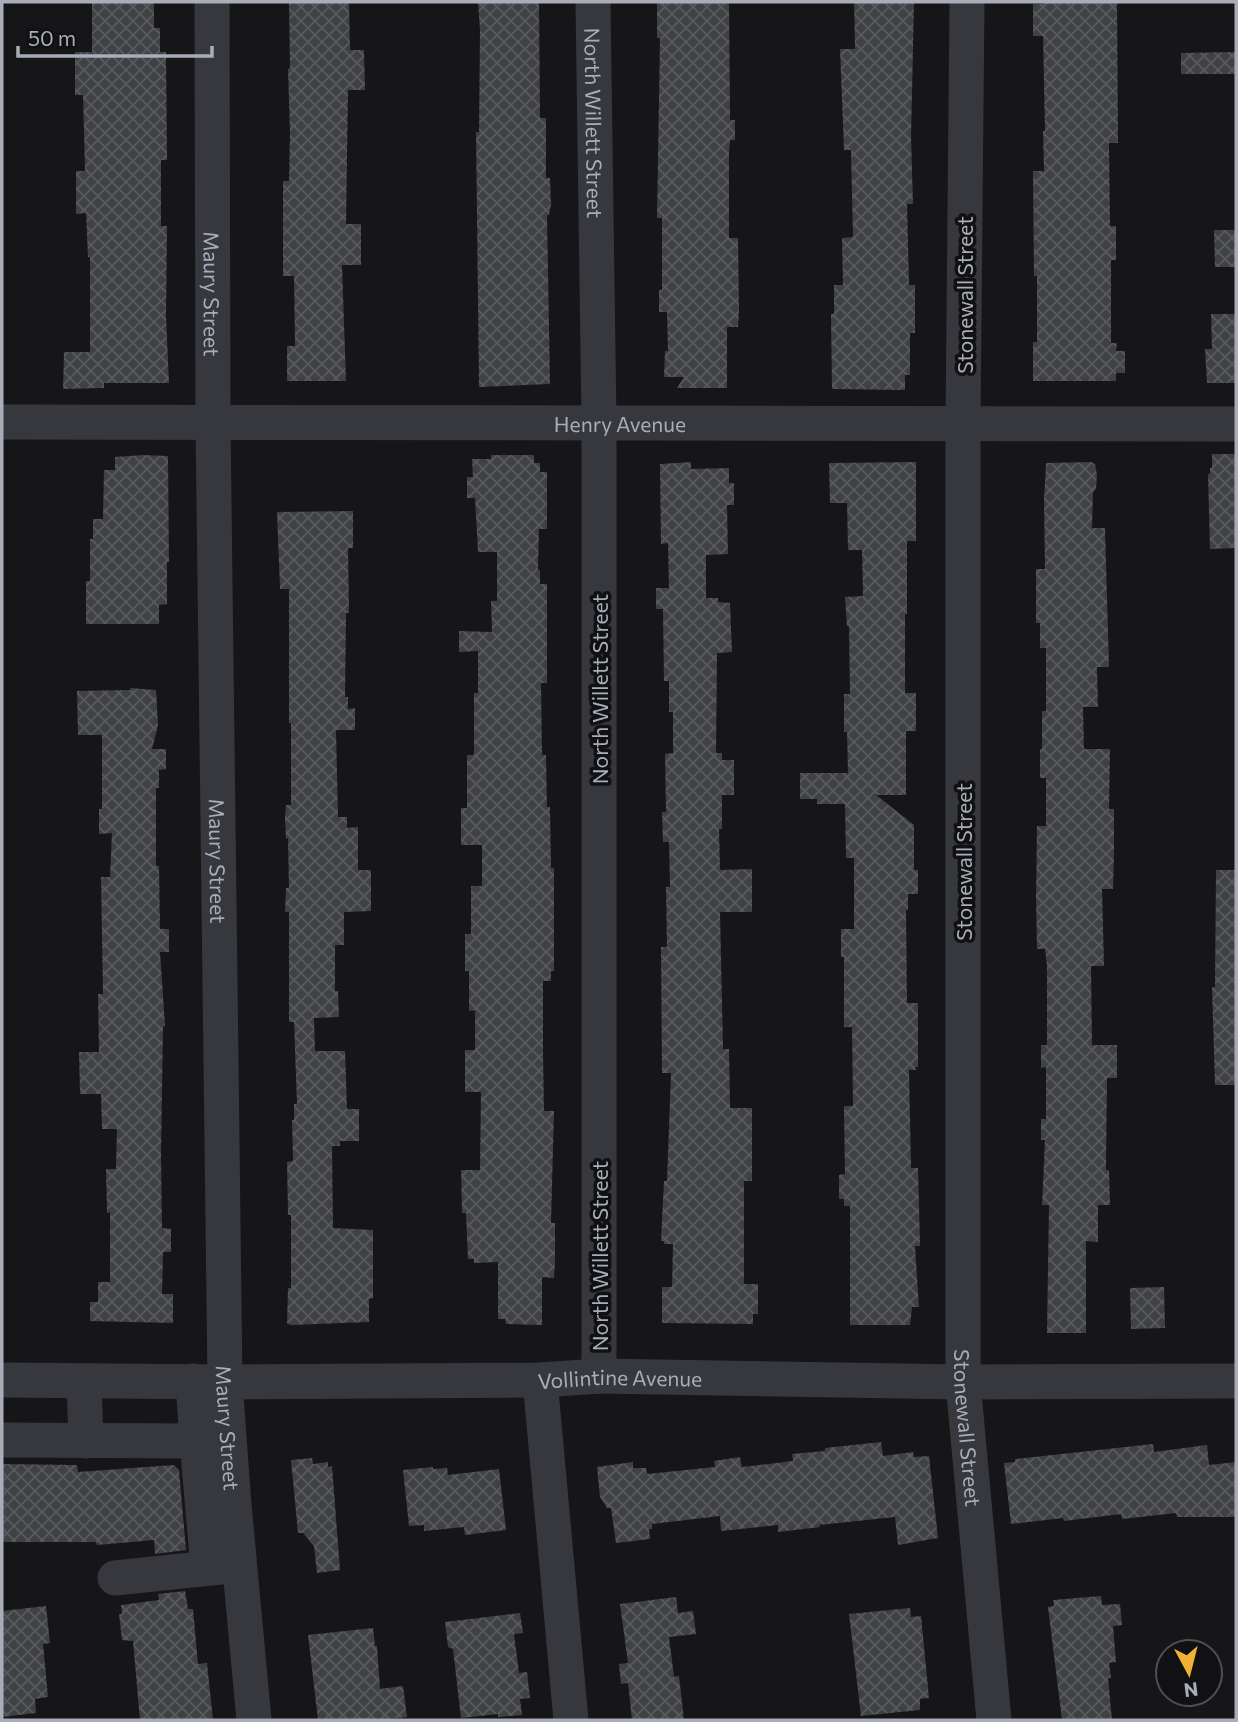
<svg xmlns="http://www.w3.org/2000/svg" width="1238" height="1722" font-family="Commissioner,sans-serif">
<defs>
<pattern id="building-cross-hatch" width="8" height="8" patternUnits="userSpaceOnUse" patternTransform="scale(1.75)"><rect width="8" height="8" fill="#404145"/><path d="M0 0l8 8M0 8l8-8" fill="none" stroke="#595a5e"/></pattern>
</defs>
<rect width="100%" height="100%" fill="#161618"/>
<g fill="url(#building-cross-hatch)">
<polygon points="92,2 154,2 154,28 160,28 160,52 166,52 167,160 161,160 161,226 167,226 166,317 169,383 104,383 104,388 63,389 64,352 90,352 90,257 88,257 86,213 76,214 76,171 85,171 83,95 75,95 75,52 92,52"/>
<polygon points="289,2 349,2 350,50 364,50 365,90 348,90 346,224 361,224 361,265 342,265 346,381 287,381 287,346 295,346 294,276 283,276 283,181 289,181 290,132 288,69 290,68"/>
<polygon points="478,2 539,2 540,118 546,118 546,178 550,178 551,205 549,215 547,215 550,384 479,387 476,132 479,132 480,30"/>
<polygon points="657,2 729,2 730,120 735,120 735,140 730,140 729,153 729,238 738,238 739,312 738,327 727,327 727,388 677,388 684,377 664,377 665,351 668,351 667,312 659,312 659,290 662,290 662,218 657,218 660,38 657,38"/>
<polygon points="854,2 914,2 911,137 913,204 907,204 909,285 915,285 915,333 910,333 910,375 905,375 905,390 832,389 831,314 834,314 834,285 843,285 842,238 853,237 851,150 844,150 840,49 855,49"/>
<polygon points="1043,2 1117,2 1118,143 1109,143 1110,226 1116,226 1116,260 1111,260 1111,343 1117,343 1116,351 1125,351 1125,373 1116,373 1116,381 1033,381 1033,342 1037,342 1037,276 1034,276 1033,171 1044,171 1043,131 1045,131 1043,36 1033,36 1033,4 1043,4"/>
<polygon points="1236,52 1236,74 1181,74 1181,53"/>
<polygon points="1214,230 1236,230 1236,267 1215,267"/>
<polygon points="1211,314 1236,314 1236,383 1207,383 1205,349 1212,349"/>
<polygon points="1212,454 1236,454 1236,548 1210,549 1208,474 1210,474 1210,468 1212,468"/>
<polygon points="143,455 168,456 169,562 167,562 167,604 159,605 159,624 86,624 86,581 90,581 90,539 93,539 93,519 103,519 104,470 115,470 115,457"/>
<polygon points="491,455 534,455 534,463 540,463 540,472 547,472 547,529 539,529 538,570 540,570 540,584 547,584 547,683 541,683 542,755 546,755 547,807 550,807 551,868 554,868 554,971 551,971 551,981 543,981 543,1054 544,1111 554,1111 551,1223 555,1223 555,1260 554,1278 542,1277 542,1325 506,1324 505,1319 498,1319 498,1262 474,1263 474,1259 468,1259 466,1213 462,1213 461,1170 480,1170 481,1092 465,1092 465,1050 475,1050 475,1010 469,1011 469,971 465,971 465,934 471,934 471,886 482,886 482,845 461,845 461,808 467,808 467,755 474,755 474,693 478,693 478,651 459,652 459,631 492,632 491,601 497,601 497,552 478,552 475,498 467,498 467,477 473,477 472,459 491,459"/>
<polygon points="691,462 691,469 729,468 729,483 734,483 734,505 727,505 728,554 706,555 706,598 718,598 718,602 730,603 732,652 717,653 716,753 722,753 722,760 734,760 734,795 722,795 722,829 719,829 720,870 752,869 752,912 720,912 723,1049 729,1049 730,1108 752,1108 752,1181 744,1181 744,1284 758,1284 758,1314 753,1314 753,1324 662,1323 662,1287 672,1287 673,1244 664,1244 664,1241 661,1241 664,1181 667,1181 671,1073 662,1073 661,947 667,947 666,887 670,887 669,842 663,842 662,812 666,812 665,754 673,753 673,712 669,712 669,681 664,681 663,609 656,609 656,588 669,588 668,543 661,544 660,464"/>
<polygon points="916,462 916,541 907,541 907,614 905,614 905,693 916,693 916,731 906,731 906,795 876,795 914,825 914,870 918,870 918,894 908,894 908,910 906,910 907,1003 918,1003 918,1067 915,1067 916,1070 909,1070 911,1168 918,1168 920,1246 915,1246 919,1307 912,1307 910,1325 850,1325 850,1206 844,1206 844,1199 839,1199 839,1175 845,1174 844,1106 853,1106 852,1027 844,1027 844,957 841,957 841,929 854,929 854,858 846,858 845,804 817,804 817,799 800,799 800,773 848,773 847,732 844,732 844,694 850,694 849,626 847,626 845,597 863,596 862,550 848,550 847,503 830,503 829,463"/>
<polygon points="1091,462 1095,464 1097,475 1096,489 1093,492 1092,528 1105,528 1109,667 1097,667 1098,707 1083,707 1084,749 1110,749 1109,809 1114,809 1114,853 1113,889 1102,889 1104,966 1091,966 1092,1045 1117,1045 1117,1078 1107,1078 1106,1170 1109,1170 1110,1205 1098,1205 1098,1242 1086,1241 1086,1333 1047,1333 1049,1205 1042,1205 1045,1140 1041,1140 1041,1119 1046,1119 1046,1067 1041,1068 1041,1045 1047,1045 1047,966 1045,949 1037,949 1036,897 1037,826 1046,826 1046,778 1040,778 1040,749 1042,749 1042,711 1046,711 1046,648 1040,648 1040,623 1036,623 1036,569 1045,569 1044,500 1046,463"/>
<polygon points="353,511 353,548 348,548 349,613 346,613 345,697 348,697 348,709 355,708 355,730 336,730 338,817 347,817 347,828 358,827 358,870 371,870 371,911 344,912 344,945 335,945 335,991 338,991 339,1017 314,1018 315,1051 345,1051 347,1109 359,1109 359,1141 340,1141 340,1146 332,1146 333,1228 373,1230 373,1298 369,1299 369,1322 291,1325 287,1323 288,1288 291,1288 291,1215 288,1215 287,1162 293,1161 292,1120 294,1120 294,1104 297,1104 294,1022 289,1022 289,912 285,912 286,888 289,888 288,838 286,839 285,817 286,805 291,805 291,723 289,723 289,589 280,589 277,512"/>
<polygon points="130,688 156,690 158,725 152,749 166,749 166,769 159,770 159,788 156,788 156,866 159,866 160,929 169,929 169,952 160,952 165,1026 163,1026 161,1154 162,1228 171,1229 171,1252 163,1252 162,1294 173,1294 173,1323 90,1321 90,1302 98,1302 98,1282 110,1282 110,1212 107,1213 106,1169 116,1169 117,1129 102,1129 101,1094 80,1094 79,1052 99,1052 98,994 103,994 101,877 110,877 112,833 99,834 99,809 102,809 102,735 78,735 77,691 131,690"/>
<polygon points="1216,870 1236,870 1236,1085 1215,1085 1212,987 1215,987"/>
<polygon points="1164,1287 1165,1328 1131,1329 1130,1288"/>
<polygon points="881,1442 883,1456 913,1452 914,1457 929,1456 938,1538 898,1545 895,1517 819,1525 820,1527 778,1532 778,1525 721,1531 720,1516 652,1524 652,1529 649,1529 650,1539 616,1543 611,1508 607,1508 600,1497 597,1467 633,1462 633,1468 646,1468 647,1474 715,1467 714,1461 740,1457 742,1467 793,1461 792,1454 825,1451 825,1448"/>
<polygon points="1153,1444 1154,1452 1207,1445 1209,1465 1236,1462 1236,1517 1177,1517 1176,1513 1122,1519 1121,1514 1064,1521 1063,1518 1011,1524 1004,1463 1015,1462 1015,1459"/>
<polygon points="312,1458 313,1464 328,1462 328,1467 332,1466 340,1570 317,1573 314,1546 303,1533 298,1533 291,1460"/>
<polygon points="2,1464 77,1465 78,1472 174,1465 179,1470 186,1550 155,1554 154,1540 97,1545 96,1542 2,1542"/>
<polygon points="433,1467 433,1469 447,1468 448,1475 499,1469 506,1530 465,1535 464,1527 424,1531 424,1525 409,1526 403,1470"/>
<polygon points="185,1591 188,1609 193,1609 198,1664 207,1663 213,1720 140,1720 133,1641 122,1640 119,1614 122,1614 121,1605 159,1600 158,1594"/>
<polygon points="1101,1596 1102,1605 1120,1604 1122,1625 1113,1626 1116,1662 1109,1663 1111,1678 1108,1678 1112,1720 1062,1720 1048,1607 1054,1606 1053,1600"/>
<polygon points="676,1597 678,1613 693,1611 696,1634 669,1637 674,1677 679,1676 684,1720 632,1720 628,1683 621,1684 619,1664 628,1663 620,1604"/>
<polygon points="46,1606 50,1643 43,1644 48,1697 35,1699 36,1713 2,1717 2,1611"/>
<polygon points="910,1608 911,1617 921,1616 929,1698 920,1699 920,1710 861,1716 849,1614"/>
<polygon points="520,1613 523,1633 514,1634 519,1673 527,1672 530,1698 520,1699 522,1715 498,1717 498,1714 461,1718 453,1649 448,1647 445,1622"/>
<polygon points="373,1628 375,1646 377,1646 380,1689 403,1686 407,1717 379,1720 318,1720 308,1635"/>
</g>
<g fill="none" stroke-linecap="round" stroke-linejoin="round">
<g stroke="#37383d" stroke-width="35">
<path id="s1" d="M212 2 213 422 225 1382 234 1505 254 1720"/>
<path id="s2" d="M593 2 599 423V1376"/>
<path id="s3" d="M967 2 963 423V1382L994 1720"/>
<path id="s4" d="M2 422 1236 424"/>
<path id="s5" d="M2 1380 225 1382 540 1380 599 1376 963 1382 1236 1381"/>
<polyline points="540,1380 571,1720"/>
<polyline points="84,1381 86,1441"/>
<polyline points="2,1440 197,1441 193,1381"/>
<polyline points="197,1441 208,1568"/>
<polyline points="115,1578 230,1566"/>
</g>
</g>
<g text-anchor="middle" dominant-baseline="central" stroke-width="7" stroke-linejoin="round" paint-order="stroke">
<g font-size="21" fill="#a8adb8" stroke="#111113">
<text stroke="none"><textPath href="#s2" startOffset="121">North Willett Street</textPath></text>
<text stroke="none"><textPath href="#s1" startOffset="292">Maury Street</textPath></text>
<text transform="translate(964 295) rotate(-90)">Stonewall Street</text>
<text stroke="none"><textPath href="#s4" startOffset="618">Henry Avenue</textPath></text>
<text transform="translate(599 689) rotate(-90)">North Willett Street</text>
<text stroke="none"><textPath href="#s1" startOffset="859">Maury Street</textPath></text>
<text transform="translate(963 862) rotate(-90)">Stonewall Street</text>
<text transform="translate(599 1256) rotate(-90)">North Willett Street</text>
<text stroke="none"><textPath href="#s5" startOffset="618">Vollintine Avenue</textPath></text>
<text stroke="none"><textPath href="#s1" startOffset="1426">Maury Street</textPath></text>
<text stroke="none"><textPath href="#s3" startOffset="1426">Stonewall Street</textPath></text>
</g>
</g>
<rect width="1238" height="1722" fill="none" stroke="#a8adb8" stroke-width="7"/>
<g transform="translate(1189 1673) rotate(173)"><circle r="33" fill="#111113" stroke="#4d4f55" stroke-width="2"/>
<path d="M0-5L12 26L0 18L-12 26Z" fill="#f2b134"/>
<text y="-10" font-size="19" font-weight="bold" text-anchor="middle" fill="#a8adb8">N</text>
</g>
<path d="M18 46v10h194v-10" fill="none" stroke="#a8adb8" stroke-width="3.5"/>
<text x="28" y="46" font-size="21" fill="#a8adb8" stroke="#111113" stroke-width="5" paint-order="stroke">50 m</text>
</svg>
